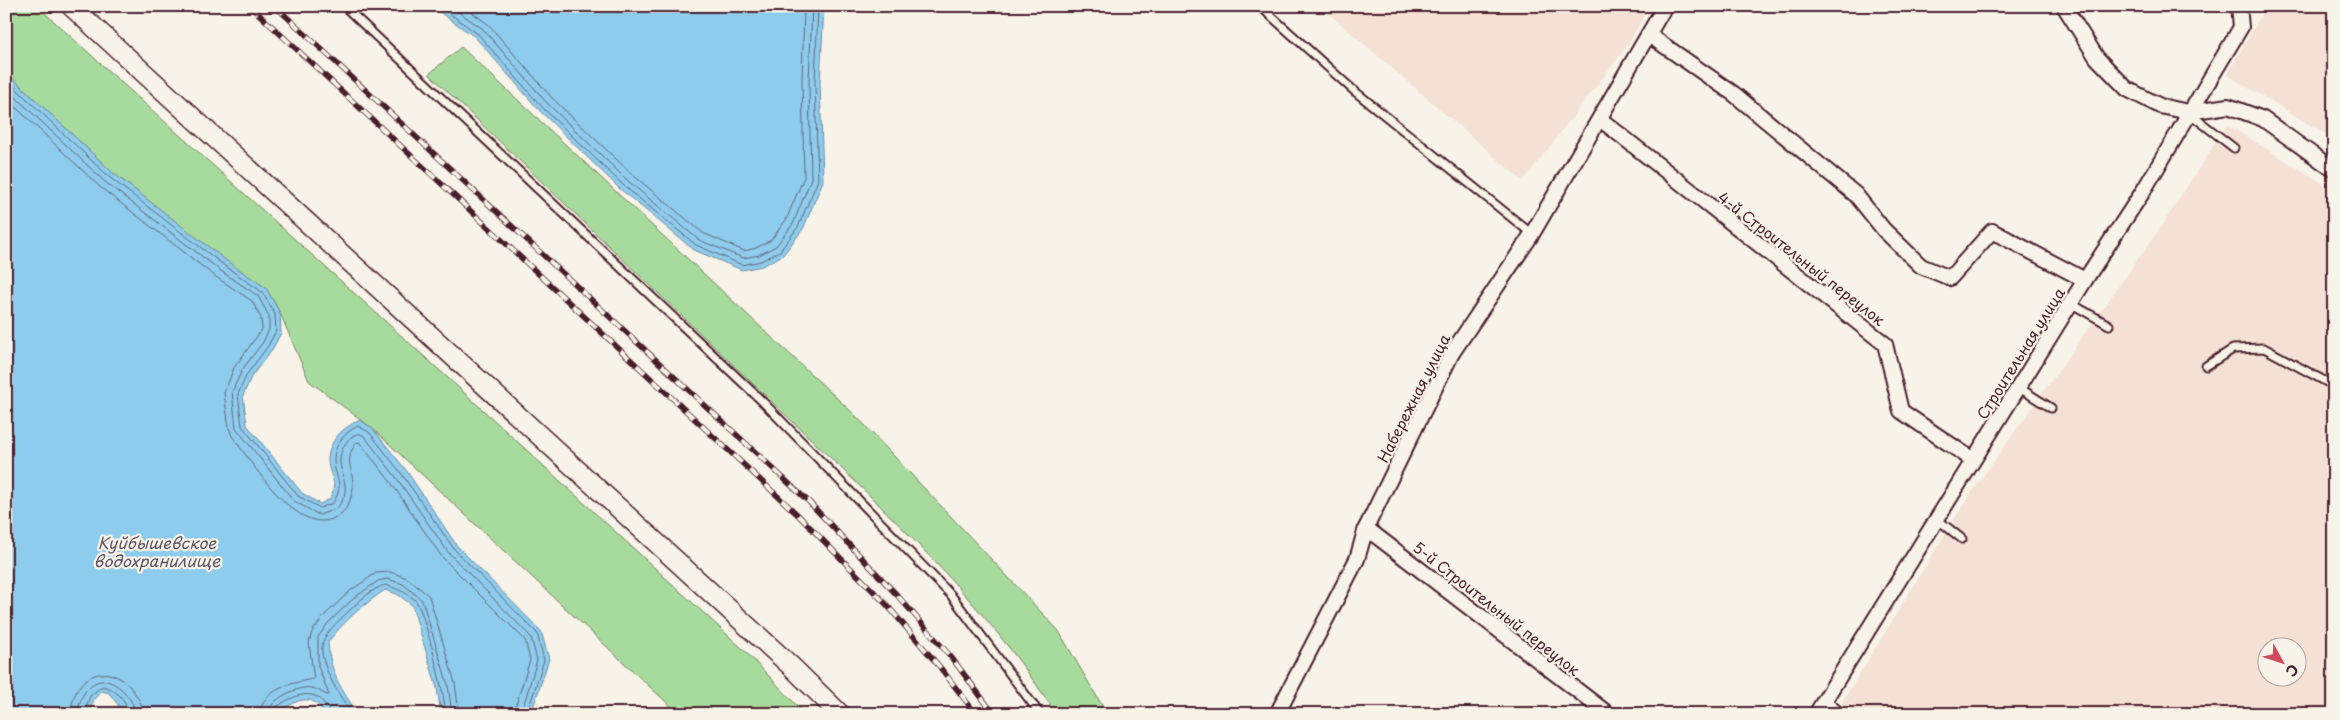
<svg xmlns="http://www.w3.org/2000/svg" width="2340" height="720" font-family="'Playpen Sans',sans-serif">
<rect width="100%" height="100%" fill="#f7f3e8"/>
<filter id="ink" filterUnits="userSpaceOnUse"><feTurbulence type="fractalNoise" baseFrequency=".02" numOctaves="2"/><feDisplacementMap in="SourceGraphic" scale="10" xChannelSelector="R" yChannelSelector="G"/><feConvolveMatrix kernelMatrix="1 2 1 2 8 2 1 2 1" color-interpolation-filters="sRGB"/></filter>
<g filter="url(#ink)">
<g fill="#f4e0d4" fill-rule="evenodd">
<polygon points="1320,6 1649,6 1627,46 1523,181"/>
<polygon points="2266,6 2334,6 2334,139 2227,75"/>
<path d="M2227 125 2334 190V714H1835L1965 502 2163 224ZM2268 648H2298V678H2268Z"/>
</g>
<g fill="#a7db9d" stroke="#787d64">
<polygon points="6,6 37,6 459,388 745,651 805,714 679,714 372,428 309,381 280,313 266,288 228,262 113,173 6,72"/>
<path d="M461 47 857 417 1058 630 1107 714H1056C982 597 871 497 771 401 657 292 543 183 429 74Z"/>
</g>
<g fill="#8dcced" stroke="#72879f">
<polygon points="431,6 824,6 820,83 823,181 803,229 783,255 762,266 742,270 694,250 620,189 539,110 475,37"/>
<path d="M6 72 113 173 228 262 266 288 280 313 281 333 273 348 251 377 243 396 247 425 302 493 320 504 330 499C339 479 329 478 328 461 328 441 343 427 360 420L372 428 406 470 457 546 541 631 549 659 531 714H441L437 688 412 605 397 594 385 590C363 605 344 621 328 642 330 673 341 689 358 714H325C311 689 294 702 276 714H125L109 693 102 691 94 699 89 714H6Z"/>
</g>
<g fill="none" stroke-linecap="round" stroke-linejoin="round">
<g stroke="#656479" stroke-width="1">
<polyline points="439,6 478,34 542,107 623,185 696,245 742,265 761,261 780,251 798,227 818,180 815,83 818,6"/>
<polyline points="450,6 483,29 547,103 628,181 699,240 743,258 759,255 776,246 793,224 811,179 809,83 812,6"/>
<polyline points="463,6 488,24 552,98 633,175 703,233 744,251 756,248 771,240 786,220 804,177 802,83 804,6"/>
<path d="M6 79 109 177 225 266 262 292 275 314 276 331 268 346 247 374 238 394 242 426 298 496 320 508 333 503C346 482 334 479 334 460 334 445 345 432 358 426L369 432 401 473 454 549 537 633 544 660 527 714"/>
<path d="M6 88 105 182 221 271 258 296 269 316V330L263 342 242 370 232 392 236 428 294 501 319 515 336 509C354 490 340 478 340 460 340 449 348 436 359 433L365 437 396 477 448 552 531 637 537 660 521 714"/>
<path d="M6 98 100 187 216 277 252 301 261 318 262 329 234 368 224 393 229 428 232 436C251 461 295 534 332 519 343 514 348 508 351 497 359 474 340 463 357 442L360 443 390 481 442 557 525 640 530 660 513 714"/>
<path d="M71 714C72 672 113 658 136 695 140 702 143 706 143 714"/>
<path d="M78 714C80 685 103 668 125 693 130 698 135 706 135 714"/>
<path d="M84 714 90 696 102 686C115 688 127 700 129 714"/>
<path d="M260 714C261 689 295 682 314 679L309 643 312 632 324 616 350 591 376 573 390 572 407 578 429 596 455 683 459 714"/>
<path d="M268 714C268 700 299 685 312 688 318 689 324 695 329 695L318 666V637L329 622 354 598 378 581 387 579 403 584 422 600 448 685 452 714"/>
<path d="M274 714 275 708C289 698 311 686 324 703 327 707 329 709 330 714"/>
<path d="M352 714C341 698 314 658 324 639 330 628 341 619 350 610 359 601 373 588 385 585 395 588 409 593 416 601 425 613 445 697 446 714"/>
</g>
<defs>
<g id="lane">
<polyline points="344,6 762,401 951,595 1040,714"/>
<polyline points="1260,6 1352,89 1532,234"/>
<polyline points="2189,113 2234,148"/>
<polyline points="2070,303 2109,325"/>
<polyline points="2206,366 2233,349 2264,348 2334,386"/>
<polyline points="2018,387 2051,408"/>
<polyline points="1937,519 1962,539"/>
<polyline points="1825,699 1843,714"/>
</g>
<g id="street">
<polyline points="2064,6 2097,58 2127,89 2160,106 2189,112 2228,106 2263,119 2334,170"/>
<polyline points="1649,35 1734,94 1856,195 1884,230 1921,266 1950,278 1992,231 2085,280"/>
<polyline points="1600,119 1885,344 1901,411 1973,460"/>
<polyline points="1366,528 1608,714"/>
<polyline points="1277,714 1357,559 1366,528 1452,353 1532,234 1665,6"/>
<polyline points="1816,714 2085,280 2142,193 2241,27 2239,6"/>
</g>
<polyline id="secondary" points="71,6 792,667 840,714"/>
</defs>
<use href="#lane" stroke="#4a1f2b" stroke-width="11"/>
<use href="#street" stroke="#4a1f2b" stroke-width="18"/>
<use href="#secondary" stroke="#4a1f2b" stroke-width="22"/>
<use href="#lane" stroke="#f7f3e8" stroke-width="7"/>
<use href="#street" stroke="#f7f3e8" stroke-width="14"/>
<use href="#secondary" stroke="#f7f3e8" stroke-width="19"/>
<defs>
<g id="rail">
<polyline points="250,6 798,515 886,604 939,666 976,714"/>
<polyline points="275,6 809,502 897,595 951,657 994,714"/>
</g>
</defs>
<use href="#rail" stroke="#4a1f2b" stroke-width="5.5"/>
<use href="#rail" stroke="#f7f3e8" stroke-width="4" stroke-dasharray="11" stroke-linecap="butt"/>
</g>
</g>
<g text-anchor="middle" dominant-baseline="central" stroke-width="4.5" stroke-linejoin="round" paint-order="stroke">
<g font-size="15" fill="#4a1f2b" stroke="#f7f3e8">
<text transform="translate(1802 258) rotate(38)">4-й Строительный переулок</text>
<text transform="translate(2020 353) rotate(-58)">Строительная улица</text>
<text transform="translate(1413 398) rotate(-63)">Набережная улица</text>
<text transform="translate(1497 608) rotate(38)">5-й Строительный переулок</text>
</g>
<g font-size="16" font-style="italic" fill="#5e5365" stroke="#f7f3e8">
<text x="157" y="542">Куйбышевское<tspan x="157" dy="18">водохранилище</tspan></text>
</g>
</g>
<rect width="2340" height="720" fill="none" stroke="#f7f3e8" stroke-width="25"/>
<rect x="12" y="12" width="2315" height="695" fill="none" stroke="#4a1f2b" stroke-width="2" filter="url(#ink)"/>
<g transform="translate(2282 662) rotate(130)"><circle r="24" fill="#f7f3e8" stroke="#b29e9c"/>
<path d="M0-4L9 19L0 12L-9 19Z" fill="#d1495b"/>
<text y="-8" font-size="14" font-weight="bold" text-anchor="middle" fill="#4a1f2b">С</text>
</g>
</svg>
